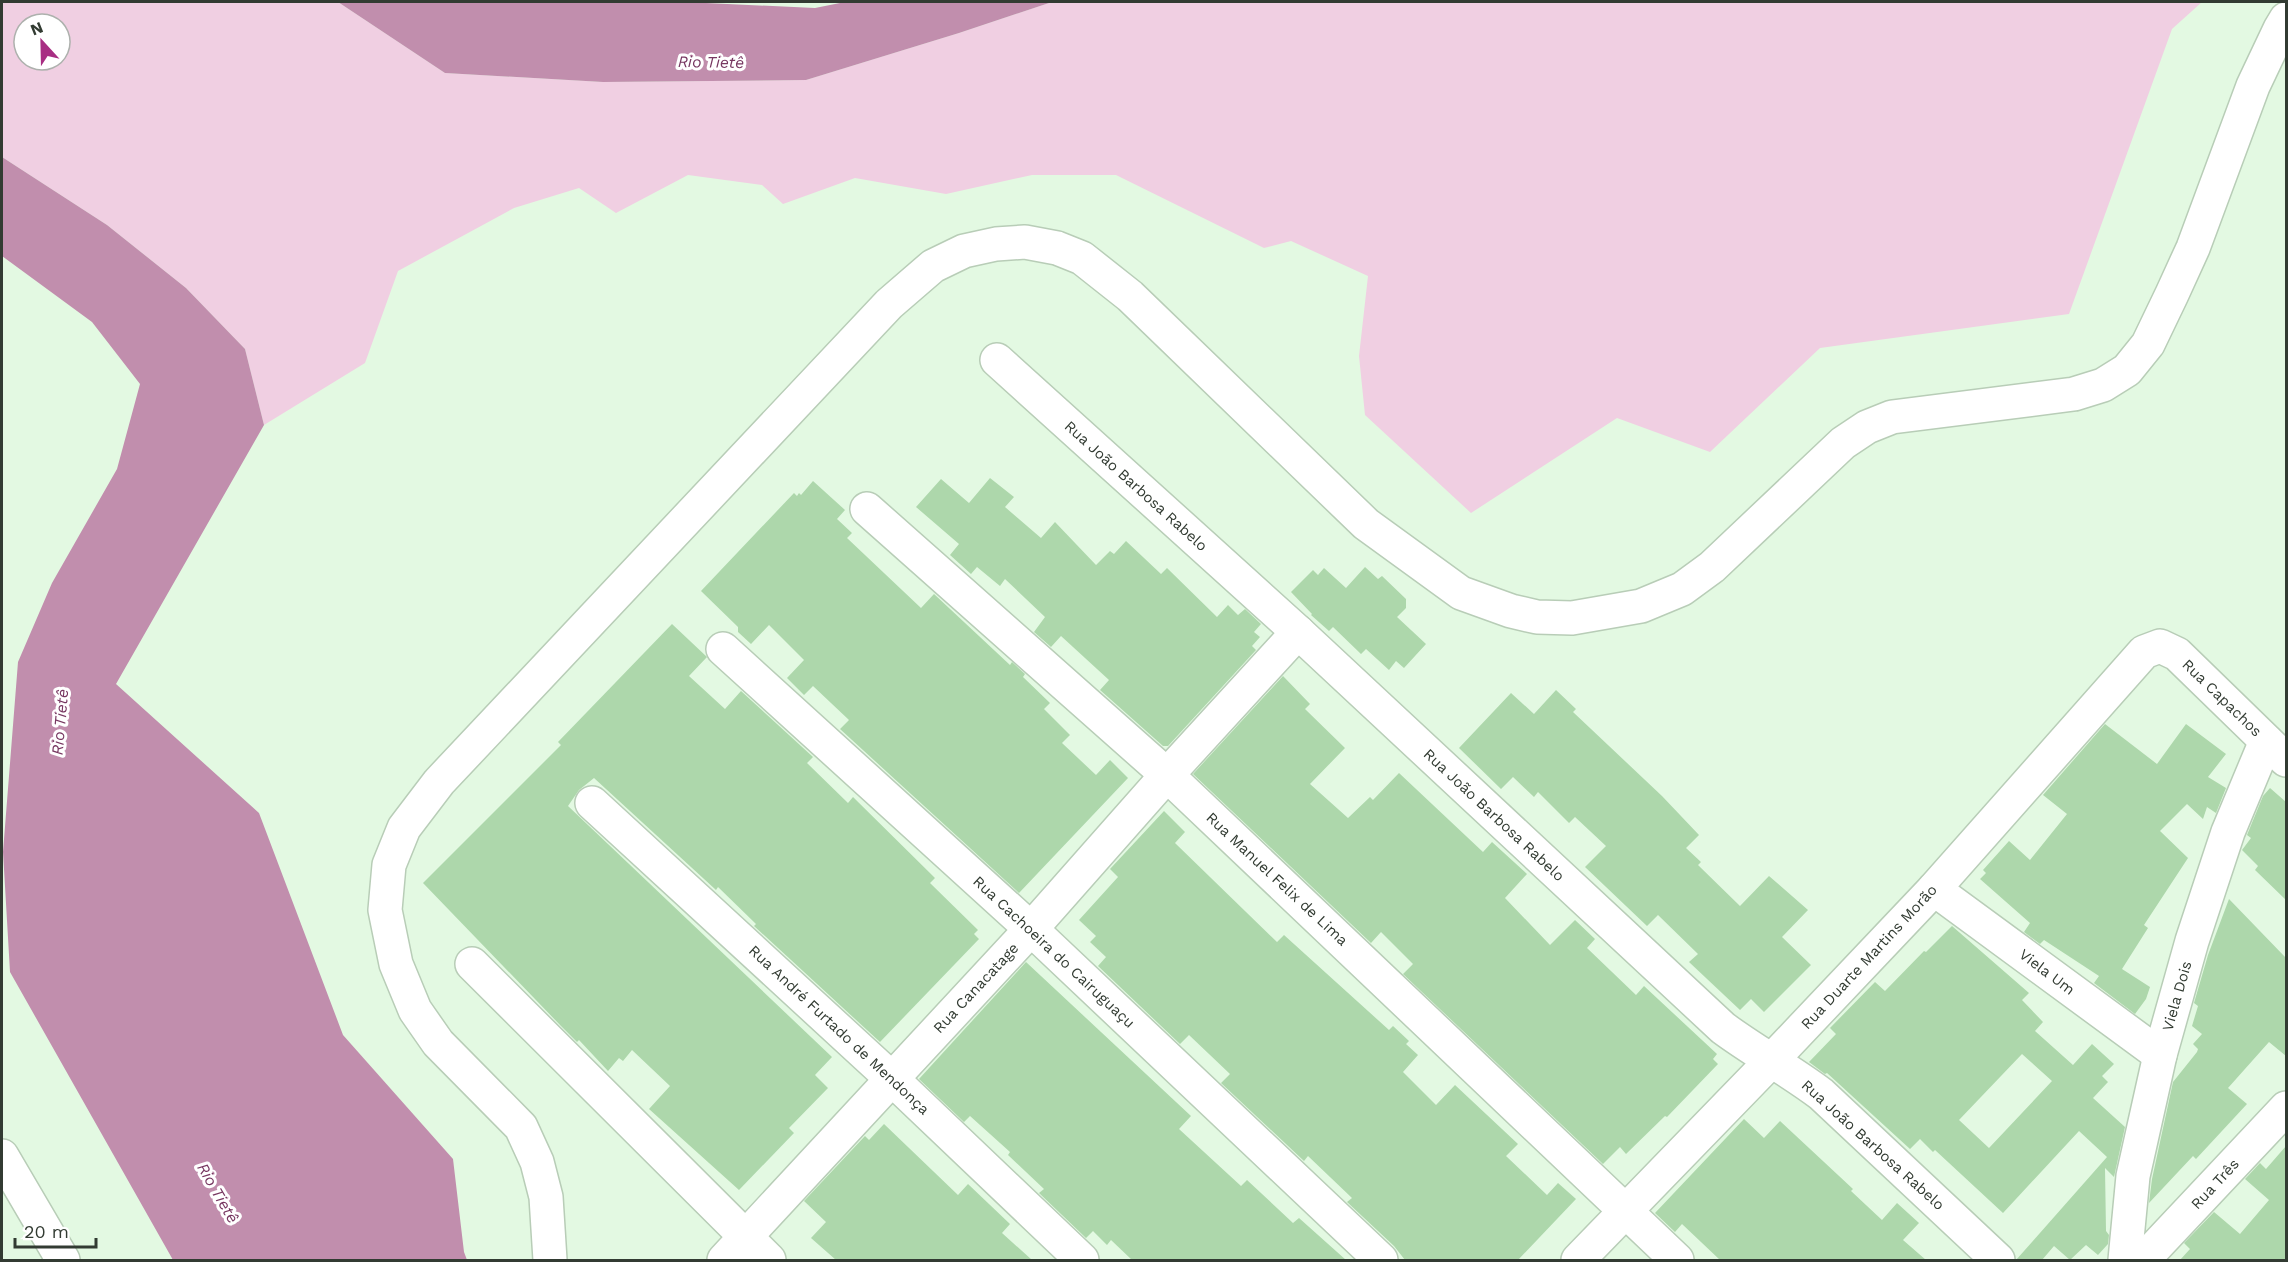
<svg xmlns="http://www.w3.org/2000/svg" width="2288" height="1262" font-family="'Work Sans',sans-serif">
<rect width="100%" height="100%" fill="#e3f9e2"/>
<path fill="#f0cfe2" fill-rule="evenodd" d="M2 2H338L445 73 603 82 806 80 959 33 1052 2H2202L2172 29 2069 314 1820 348 1710 452 1617 418 1471 513 1365 415 1359 356 1368 276 1291 241 1264 248 1116 175H1032L946 194 855 178 783 204 762 185 688 175 616 213 579 188 514 208 398 271 365 363 264 425 245 349 186 288 107 225 2 157ZM24 24H60V60H24Z"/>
<g fill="#c18ead">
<polygon points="338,2 685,2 815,8 845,2 1052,2 959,33 806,80 603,82 445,73"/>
<polygon points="2,157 107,225 186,288 245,349 264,425 116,684 259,813 343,1035 453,1159 464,1252 467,1260 173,1260 10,972 3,852 18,662 52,583 117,469 140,384 92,322 2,256"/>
</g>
<g fill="#add7ab" fill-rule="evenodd">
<polygon points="990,478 1014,497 1005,507 1041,538 1055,522 1096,565 1110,551 1114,554 1126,541 1161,574 1167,568 1217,617 1228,605 1238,615 1245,609 1261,624 1254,632 1260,637 1252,646 1256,650 1168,746 1163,746 1100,690 1109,680 1061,636 1051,647 1034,632 1045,617 1005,579 1000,586 977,567 971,574 950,555 959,544 916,507 941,479 969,503"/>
<polygon points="813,481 845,510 837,519 852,533 847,538 921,608 934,594 1010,665 1012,662 1025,674 1023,677 1050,703 1044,709 1070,735 1062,743 1096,775 1110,760 1128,778 1019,893 840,729 849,720 813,686 804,695 787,678 804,660 769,625 751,644 738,632 738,627 701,591 794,493 797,496 799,493 801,495"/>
<polygon points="1365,567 1378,579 1382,576 1406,599 1406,608 1397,617 1426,644 1404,668 1396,661 1389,670 1366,649 1361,654 1333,627 1329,631 1311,615 1312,614 1291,592 1313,570 1318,575 1324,568 1346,588"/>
<polygon points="672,624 707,657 689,676 725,709 741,691 813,757 807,763 848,803 853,797 935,878 930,883 978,930 974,934 979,939 880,1042 754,926 756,924 718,887 716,890 594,778 579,790 568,806 832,1057 815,1075 828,1088 789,1128 794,1133 739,1190 649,1109 670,1086 632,1050 623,1061 619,1058 608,1071 579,1040 577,1042 561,1026 423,883 561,745 558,742"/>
<polygon points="1283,676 1310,704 1305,709 1345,748 1310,784 1348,818 1370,797 1373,800 1399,773 1483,852 1492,842 1527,874 1505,898 1550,945 1575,920 1595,939 1587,948 1636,995 1644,986 1717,1054 1713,1059 1718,1064 1667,1117 1665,1116 1626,1154 1620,1147 1603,1164 1403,974 1413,964 1381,932 1371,943 1193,774"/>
<polygon points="1556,690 1576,709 1573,712 1662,796 1699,835 1686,848 1701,862 1698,865 1740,906 1769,876 1808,910 1782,937 1811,965 1764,1012 1751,999 1740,1010 1689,962 1698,954 1658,915 1647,926 1585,867 1606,846 1575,817 1569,823 1538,792 1534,797 1513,777 1501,789 1459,748 1511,693 1534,714"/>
<polygon points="2105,724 2157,764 2186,724 2226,754 2208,777 2226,788 2216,813 2207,807 2203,819 2187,804 2160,831 2188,858 2144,925 2148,928 2122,969 2150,987 2146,999 2135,1014 2094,983 2099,976 2044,940 2040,944 2024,932 2030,923 1980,879 1986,873 1983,870 2009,841 2030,860 2067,814 2043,795"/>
<polygon points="2270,788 2286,802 2286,900 2255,870 2258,866 2242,850 2251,838 2247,835 2263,796"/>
<polygon points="1164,811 1185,832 1175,843 1277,942 1284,935 1389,1030 1393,1026 1409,1041 1406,1044 1418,1055 1403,1072 1436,1105 1455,1085 1518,1144 1506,1156 1547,1195 1558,1183 1576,1199 1518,1260 1405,1260 1394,1246 1347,1202 1352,1198 1308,1156 1304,1161 1221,1083 1230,1074 1189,1035 1180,1044 1098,966 1106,957 1090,942 1096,936 1079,920 1118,877 1110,869"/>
<polygon points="2229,899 2286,958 2286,1056 2269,1042 2228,1088 2247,1104 2196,1159 2193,1156 2149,1203 2152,1179 2173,1082 2197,1052 2198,1049 2193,1044 2202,1034 2192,1026 2198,1006 2194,1003 2208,955"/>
<path d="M1952 926 2029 993 2022 1000 2043 1022 2035 1031 2073 1065 2092 1044 2114 1064 2102 1076 2108 1082 2093 1098 2125 1127 2114 1177 2105 1168 2106 1231 2109 1235 2108 1244 2098 1255 2086 1245 2070 1260 2054 1246 2042 1260H2016L2107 1157 2079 1131 2003 1213 1935 1150 1933 1152 1920 1139 1910 1149 1827 1073 1825 1074 1809 1062 1836 1034 1830 1028 1875 982 1885 991 1924 951 1926 952ZM2022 1054 2052 1081 1989 1148 1959 1120Z"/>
<polygon points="1026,962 1191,1116 1179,1129 1241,1186 1247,1180 1293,1223 1299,1218 1346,1260 1132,1260 1111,1240 1107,1245 1093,1231 1086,1238 1039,1193 1044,1189 1008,1155 1010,1152 970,1116 964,1122 919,1079"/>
<polygon points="1744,1119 1764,1138 1780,1121 1853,1189 1851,1191 1882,1220 1897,1203 1919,1223 1903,1240 1926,1260 1720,1260 1682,1224 1675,1232 1655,1213"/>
<polygon points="884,1124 958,1195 968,1184 1010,1224 1002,1233 1032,1260 836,1260 811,1238 826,1222 804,1201 865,1136 869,1140"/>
<polygon points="2286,1146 2286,1260 2180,1260 2190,1249 2184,1243 2214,1212 2240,1234 2269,1200 2245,1179 2260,1163 2266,1169"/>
</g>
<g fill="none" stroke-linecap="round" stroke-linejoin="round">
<defs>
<g id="minor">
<path d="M997 360 1298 632 1723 1028C1754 1051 1789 1070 1821 1094L1998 1260"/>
<polyline points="867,509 1167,775 1677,1260"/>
<polyline points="723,649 1031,929 1381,1260"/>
<polyline points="592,803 891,1078 1082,1260"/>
<polyline points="1934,889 2160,1055"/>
<polyline points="472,964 769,1260"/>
<polyline points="2,1156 63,1260"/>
<polyline points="550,1260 546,1197 537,1162 521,1127 438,1043 415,1010 396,964 385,910 389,865 404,828 439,782 889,304 933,266 964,251 996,244 1025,242 1057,248 1082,258 1130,296 1366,524 1461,593 1511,611 1537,617 1572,618 1641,606 1682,589 1712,567 1843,443 1867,427 1892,417 2074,394 2103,385 2127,370 2148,344 2172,294 2193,248 2253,86 2280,29 2286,19"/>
<polyline points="724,1260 1031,929 1167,775 1298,632"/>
<polyline points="1578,1260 1771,1061 1934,889 2144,652 2160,646 2177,654 2286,760"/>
<polyline points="2125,1260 2133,1176 2160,1055 2192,941 2228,832 2266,741"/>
<polyline points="2143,1260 2286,1108"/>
</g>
</defs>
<use href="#minor" stroke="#b8cdb7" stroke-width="36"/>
<use href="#minor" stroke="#fff" stroke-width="33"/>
</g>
<g text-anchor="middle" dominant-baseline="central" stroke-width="6" stroke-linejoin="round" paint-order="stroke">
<g font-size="15" fill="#323b32" stroke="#fff">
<text transform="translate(1136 486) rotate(42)">Rua João Barbosa Rabelo</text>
<text transform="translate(2222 698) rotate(44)">Rua Capachos</text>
<text transform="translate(1494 815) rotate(43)">Rua João Barbosa Rabelo</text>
<text transform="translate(1277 879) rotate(43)">Rua Manuel Felix de Lima</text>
<text transform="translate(1054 952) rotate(43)">Rua Cachoeira do Cairuguaçu</text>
<text transform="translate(1869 957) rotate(-47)">Rua Duarte Martins Morão</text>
<text transform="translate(2047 972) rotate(37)">Viela Um</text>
<text transform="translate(976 988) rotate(-47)">Rua Canacatage</text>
<text transform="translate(2177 996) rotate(-74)">Viela Dois</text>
<text transform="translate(839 1030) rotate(43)">Rua André Furtado de Mendonça</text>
<text transform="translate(1873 1145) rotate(42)">Rua João Barbosa Rabelo</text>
<text transform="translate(2215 1184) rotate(-47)">Rua Três</text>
</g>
<g font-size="16" font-style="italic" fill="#773761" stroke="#fff">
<text transform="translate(711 62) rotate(1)">Rio Tietê</text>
<text transform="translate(60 722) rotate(-85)">Rio Tietê</text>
<text transform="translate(218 1193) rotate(60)">Rio Tietê</text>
</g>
</g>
<rect width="2288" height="1262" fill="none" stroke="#323b32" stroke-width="6"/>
<g transform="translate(42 42) rotate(338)"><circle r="28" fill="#ffffff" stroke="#adb1ad" stroke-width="1.5"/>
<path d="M0-4.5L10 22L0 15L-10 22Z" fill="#a82e83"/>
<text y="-9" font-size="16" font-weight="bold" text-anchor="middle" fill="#323b32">N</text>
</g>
<path d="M15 1238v9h81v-9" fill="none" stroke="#323b32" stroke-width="3"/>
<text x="24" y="1238" font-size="18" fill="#323b32" stroke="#ffffff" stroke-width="4.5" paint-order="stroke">20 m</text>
</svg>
